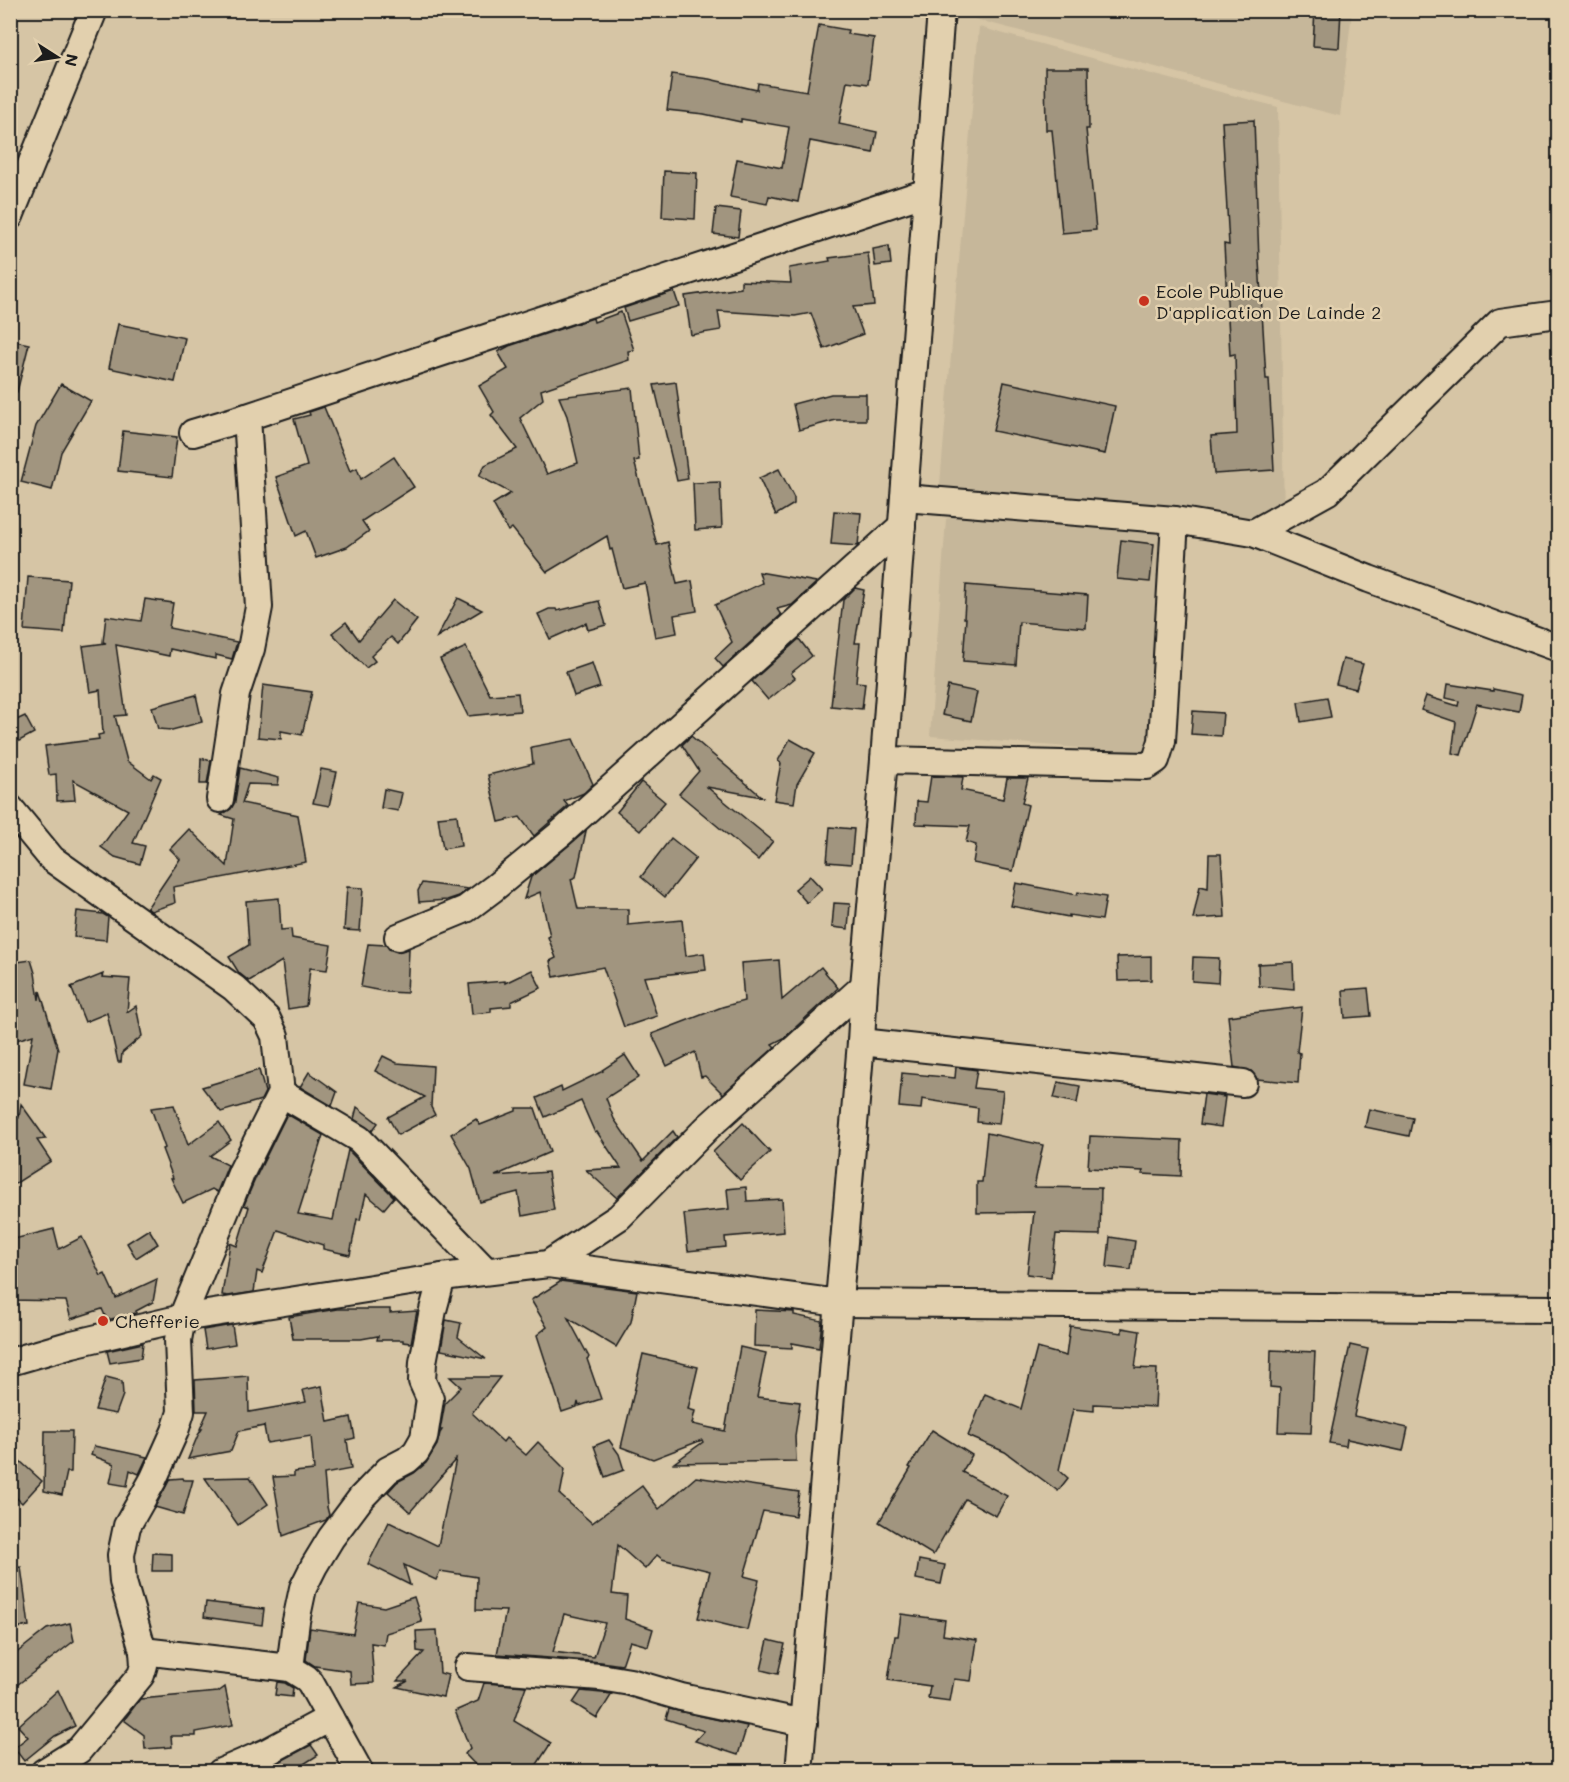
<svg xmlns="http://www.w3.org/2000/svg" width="1569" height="1782" font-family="Mali,sans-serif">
<rect width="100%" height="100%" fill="#d6c5a5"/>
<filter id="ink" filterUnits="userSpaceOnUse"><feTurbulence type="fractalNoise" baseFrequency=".0167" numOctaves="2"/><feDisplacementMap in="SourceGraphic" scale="12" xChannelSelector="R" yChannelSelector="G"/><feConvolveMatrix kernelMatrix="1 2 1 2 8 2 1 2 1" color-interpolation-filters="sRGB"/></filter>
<g filter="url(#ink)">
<g fill="#c6b79a">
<polygon points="976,10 1352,11 1340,116 975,19"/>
<polygon points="979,27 1121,66 1278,107 1284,523 939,496"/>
<polygon points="965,510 1166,526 1155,754 930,736 946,519"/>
</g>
<g fill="#a1957f" stroke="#1c1c1c" stroke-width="1.5" fill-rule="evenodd">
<polygon points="1315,10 1341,10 1339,48 1313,46"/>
<polygon points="819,25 848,30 847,34 874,38 868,84 847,81 839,124 877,132 873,153 810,141 798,202 769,196 767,204 730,197 737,159 782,168 789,127 741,119 741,122 704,114 667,110 672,74 709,79 757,90 758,83 807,91"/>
<polygon points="1045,68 1088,68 1089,129 1086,129 1096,230 1062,233 1052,130 1046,130"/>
<polygon points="1254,120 1259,261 1266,379 1269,379 1274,470 1214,474 1211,436 1237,434 1235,354 1230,355 1224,244 1229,245 1222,122"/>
<polygon points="664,171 697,173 695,219 662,217"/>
<polygon points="716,208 741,211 738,237 713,234"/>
<polygon points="889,246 891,264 875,266 873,249"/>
<polygon points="868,253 874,305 853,307 863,334 824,349 811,313 795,316 718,311 721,330 691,335 685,296 741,288 741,281 791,283 789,268 830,261 829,258"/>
<polygon points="674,291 679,306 628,321 624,308"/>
<polygon points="621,312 634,350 628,351 629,360 541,390 543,399 520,418 547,474 578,463 567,416 559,397 632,388 639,460 634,461 657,545 668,542 677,584 692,581 697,611 674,615 677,633 655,637 645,583 622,588 612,549 610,550 607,536 547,572 512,528 508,531 493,504 511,493 479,476 485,465 517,449 491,415 494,412 479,386 508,369 498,352 509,346 593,318 594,322"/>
<polygon points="118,324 185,338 175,382 109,368"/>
<polygon points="10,340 29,344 17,392 10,391"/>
<polygon points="676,382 688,479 677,481 654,385"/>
<polygon points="1004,382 1115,406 1105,454 993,431"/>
<polygon points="61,384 91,401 61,452 52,490 21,482 36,426"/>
<polygon points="831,394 866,394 866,420 836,420 799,430 793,404"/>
<polygon points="324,407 350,471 357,468 361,479 394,457 414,487 362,521 369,531 347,547 316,558 306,531 296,536 276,477 307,466 294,419 310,415 309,412"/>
<polygon points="123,431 177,437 172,477 118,471"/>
<polygon points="779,469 794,498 794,504 776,515 759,478"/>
<polygon points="720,482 722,528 695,530 693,483"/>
<polygon points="834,511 861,513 858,546 831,544"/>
<polygon points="1121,540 1154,544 1150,582 1117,579"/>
<polygon points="759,572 816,582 816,583 792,605 777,609 781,615 723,667 715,658 732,642 715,605 762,583"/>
<polygon points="28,577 69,580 64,633 24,630"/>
<polygon points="966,585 1088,595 1086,628 1019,622 1016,665 963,661 966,618 964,618"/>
<polygon points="855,588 864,590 855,643 860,643 856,682 865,683 862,709 831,706 843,600"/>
<polygon points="458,598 482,610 437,637"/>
<polygon points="145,599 173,603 169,628 237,642 232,659 216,655 216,659 170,649 169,656 116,645 126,715 115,716 127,761 151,779 154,774 161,778 133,843 145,846 140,864 115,857 101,847 128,810 73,780 75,800 57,801 56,774 49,775 45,746 99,739 98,735 103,734 100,690 90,692 83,646 106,643 103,642 106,616 141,621"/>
<polygon points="393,600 417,620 398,644 391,637 371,656 375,661 366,668 332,633 346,622 359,640"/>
<polygon points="599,601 606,625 588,630 586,623 550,639 538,614 549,609 556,609 557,611"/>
<polygon points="799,639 812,656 791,673 795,678 768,700 752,681"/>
<polygon points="466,647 490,695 518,693 520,711 468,716 440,659"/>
<polygon points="1343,659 1363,664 1356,689 1336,684"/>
<polygon points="592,663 600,687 574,696 566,672"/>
<polygon points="1448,684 1493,691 1493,689 1522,695 1519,712 1477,704 1461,755 1452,753 1456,722 1421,710 1426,696 1458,706 1459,701 1446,698"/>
<polygon points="263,685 312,692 302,735 281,731 281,739 258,737"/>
<polygon points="948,686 977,692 971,721 942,715"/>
<polygon points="196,695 202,722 172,730 158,729 152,707"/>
<polygon points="1327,697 1331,717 1301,722 1298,702"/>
<polygon points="1193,711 1223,713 1221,736 1191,734"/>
<polygon points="25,716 34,733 10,746 10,723"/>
<polygon points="691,736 762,797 707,787 773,841 758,860 679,794 699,771 682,745"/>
<polygon points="573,739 593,784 584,793 564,801 568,806 534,836 520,817 499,822 488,775 533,764 531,747"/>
<polygon points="790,739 815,753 797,784 794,803 774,800 781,763 778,761"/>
<polygon points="201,758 211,761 207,784 200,784"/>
<polygon points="240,768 279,778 278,785 248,784 242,803 298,815 306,862 173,887 175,903 151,911 147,908 180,859 170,849 189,829 227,866 234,819 221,815 231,809 235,802"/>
<polygon points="321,769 337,772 329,806 313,803"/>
<polygon points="931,776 963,777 961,790 1003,799 1007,778 1028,778 1022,803 1028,805 1013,871 973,863 976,845 966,842 970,826 916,824 917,801 927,802"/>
<polygon points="641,782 665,802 640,831 617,812"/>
<polygon points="384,789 402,793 398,811 381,808"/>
<polygon points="457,815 461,846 443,849 438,817"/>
<polygon points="830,827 854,829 851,864 827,862"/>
<polygon points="586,831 576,877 571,879 578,909 628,909 628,925 682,920 686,956 704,953 706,970 644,977 657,1016 624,1027 603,967 554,977 550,961 556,958 548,937 550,936 540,892 524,899 531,877"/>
<polygon points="671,838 696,858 665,897 641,877"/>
<polygon points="1209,854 1221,854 1225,917 1193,919 1200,886 1208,888"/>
<polygon points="810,876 822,889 807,903 795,889"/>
<polygon points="422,883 468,889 459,896 447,900 419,902 418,891"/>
<polygon points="1016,883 1077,895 1078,892 1106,897 1102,920 1069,915 1069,917 1011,906"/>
<polygon points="347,887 363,888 360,931 344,930"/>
<polygon points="279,898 281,930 291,929 292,938 331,945 327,970 310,968 306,1006 288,1009 282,961 249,981 239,973 229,957 249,945 246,901"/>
<polygon points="834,903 850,904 848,929 832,927"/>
<polygon points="77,911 103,914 108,917 106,940 74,937"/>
<polygon points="368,944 386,945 389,949 397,952 409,949 407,993 387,992 361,987"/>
<polygon points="1151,956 1151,980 1118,981 1117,957"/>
<polygon points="1193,957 1219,958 1218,983 1192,981"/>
<polygon points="31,960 35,973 39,1000 40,991 58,1049 51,1089 24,1084 33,1035 10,1042 10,963"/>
<polygon points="779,960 782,1000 821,967 838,988 784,1038 772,1044 775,1047 723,1094 705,1076 701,1077 695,1052 667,1066 652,1034 722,1007 744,1001 741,963"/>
<polygon points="1293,962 1294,989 1259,986 1258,964"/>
<polygon points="532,970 541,988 511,1002 511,1006 491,1008 491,1012 472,1014 469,984 505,981 505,983"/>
<polygon points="103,974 102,977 130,979 127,1012 136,1006 142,1036 122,1053 121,1062 118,1062 107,1013 85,1022 71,987"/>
<polygon points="1368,988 1371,1016 1345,1018 1343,990"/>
<polygon points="1302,1007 1297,1052 1300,1053 1298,1083 1257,1079 1251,1071 1234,1067 1228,1016"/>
<polygon points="625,1055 639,1077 606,1098 614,1119 643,1161 673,1131 677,1137 617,1198 586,1170 621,1168 597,1132 595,1133 581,1101 545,1117 537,1098 561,1087 562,1091 603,1071 602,1070"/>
<polygon points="383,1056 397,1063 433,1066 431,1107 435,1115 398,1135 388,1117 425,1097 375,1071"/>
<polygon points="956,1067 977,1070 974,1088 1003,1091 999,1124 977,1122 978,1108 922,1099 921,1109 899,1107 902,1073 955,1078"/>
<polygon points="259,1070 265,1092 261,1100 221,1112 202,1087"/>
<polygon points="309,1072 337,1092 332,1106 300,1087"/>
<polygon points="1058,1082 1080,1086 1077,1103 1054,1098"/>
<polygon points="1204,1094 1225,1097 1221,1127 1200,1124"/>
<polygon points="10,1100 19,1117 21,1104 46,1139 37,1140 51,1161 10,1187"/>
<polygon points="174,1105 188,1145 219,1122 231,1140 210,1156 228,1165 217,1192 212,1189 183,1203 171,1178 173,1178 162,1149 165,1148 151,1108"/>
<polygon points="357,1107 378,1123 372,1131 354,1119"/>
<polygon points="516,1108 535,1108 550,1152 495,1176 548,1172 554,1210 522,1216 518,1192 480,1202 471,1169 451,1134 476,1119 480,1125 516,1111"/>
<polygon points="1369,1109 1413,1118 1409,1136 1365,1127"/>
<polygon points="287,1114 323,1135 298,1214 333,1220 348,1150 394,1197 384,1209 366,1194 360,1220 357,1219 350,1255 323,1249 323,1245 278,1230 262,1273 257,1271 254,1292 228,1296 222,1295 230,1243 237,1246 249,1207 244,1205 256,1177"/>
<polygon points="743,1123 770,1152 740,1180 713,1152"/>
<polygon points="987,1133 1043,1145 1034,1187 1101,1188 1100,1235 1056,1234 1051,1277 1027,1274 1034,1212 977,1213 977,1182 982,1182"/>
<polygon points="1090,1136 1182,1140 1181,1176 1142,1174 1143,1171 1088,1168"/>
<polygon points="746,1187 747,1201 782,1199 784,1232 725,1237 726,1247 688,1251 684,1214 729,1209 727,1189"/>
<polygon points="54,1229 59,1249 82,1237 101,1276 105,1274 116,1298 157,1279 153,1302 136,1311 136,1313 107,1320 102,1309 71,1319 66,1301 10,1300 10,1240"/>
<polygon points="149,1229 158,1244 136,1258 127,1243"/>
<polygon points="1110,1237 1135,1241 1131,1270 1107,1267"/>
<polygon points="560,1281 637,1291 631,1322 616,1347 568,1318 589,1357 587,1359 601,1399 579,1406 578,1402 577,1407 562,1412 537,1335 547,1327 531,1300 560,1282"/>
<polygon points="337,1309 390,1309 390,1313 417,1311 411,1343 403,1342 403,1340 377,1340 378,1336 361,1339 293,1339 289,1317"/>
<polygon points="755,1310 794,1312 794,1315 822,1321 819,1348 792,1343 792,1348 754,1346"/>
<polygon points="446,1320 461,1323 458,1337 486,1359 441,1350"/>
<polygon points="232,1325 235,1344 206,1349 203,1330"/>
<polygon points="1070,1326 1122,1333 1122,1328 1140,1331 1135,1368 1157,1369 1155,1407 1094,1404 1094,1411 1073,1409 1059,1470 1068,1478 1058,1491 1005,1452 968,1436 985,1394 1021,1409 1037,1348 1066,1356"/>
<polygon points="143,1343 141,1358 110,1363 107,1351"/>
<polygon points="1350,1345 1368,1349 1354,1416 1408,1428 1403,1451 1347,1439 1346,1446 1329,1443"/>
<polygon points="740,1347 766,1353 757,1397 800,1402 795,1436 796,1461 674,1463 703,1442 702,1440 653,1459 621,1447 643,1354 698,1367 688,1409 695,1411 692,1424 725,1431"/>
<polygon points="1271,1350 1315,1352 1311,1433 1278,1432 1280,1388 1270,1387"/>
<polygon points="248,1376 249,1412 306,1402 303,1390 322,1386 328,1422 351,1417 355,1438 347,1440 351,1469 324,1474 327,1507 329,1515 326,1520 283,1536 273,1477 294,1476 294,1472 314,1470 311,1436 267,1443 264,1426 239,1431 231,1451 188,1459 198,1435 202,1429 200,1429 208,1411 196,1411 195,1380"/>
<polygon points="106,1377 122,1381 123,1395 116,1414 95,1410"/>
<path d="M450 1377H500L472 1413 503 1442 506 1438 526 1455 538 1442 565 1469 560 1495 592 1523 642 1486 659 1509 696 1477 799 1492 795 1516 763 1511 744 1576 759 1580 747 1630 698 1618 710 1571 662 1559 657 1555 645 1569 618 1545 612 1594 627 1596 625 1619 653 1629 648 1646 630 1641 622 1665 601 1662 497 1654 506 1611 476 1610 477 1577 440 1571 436 1580 404 1565 410 1585 368 1564 389 1522 438 1546 456 1459 410 1512 388 1492 397 1482 414 1473 426 1463 437 1445 440 1433 442 1430H440L445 1403 461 1387ZM564 1614 605 1623 594 1657 553 1652Z"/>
<polygon points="932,1430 972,1455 962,1472 1007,1496 996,1516 965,1499 933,1555 879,1522 911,1468 909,1467"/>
<polygon points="45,1431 72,1431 71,1472 67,1472 62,1495 44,1491"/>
<polygon points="609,1440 619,1454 624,1470 605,1477 594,1446"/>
<polygon points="94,1446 124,1452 147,1457 139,1474 130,1470 127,1486 110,1483 114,1464 91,1455"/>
<polygon points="10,1452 42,1481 22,1503 10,1492"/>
<polygon points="250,1477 268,1504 238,1525 205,1478"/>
<polygon points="183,1478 184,1480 193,1480 183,1515 155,1507 170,1479"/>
<polygon points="153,1553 172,1554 172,1571 152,1571"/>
<polygon points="919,1560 945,1565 941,1584 916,1579"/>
<polygon points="21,1567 29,1626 10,1629 10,1568"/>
<polygon points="414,1597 422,1622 386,1633 384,1645 371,1643 374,1683 351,1684 350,1671 315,1666 306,1660 310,1628 353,1634 359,1603 384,1607"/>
<polygon points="206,1602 264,1609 262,1625 204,1617"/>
<polygon points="901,1614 945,1620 943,1635 977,1640 971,1681 954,1679 950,1701 928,1698 930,1686 888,1680 895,1636 898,1636"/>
<polygon points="70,1623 74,1641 17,1685 10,1676 10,1658 47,1629"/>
<polygon points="437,1630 440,1673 448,1675 443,1697 397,1687 408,1681 397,1681 424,1652 417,1651 416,1631"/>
<polygon points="768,1640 785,1644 778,1674 761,1670"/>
<polygon points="277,1682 285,1683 293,1688 292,1697 275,1695"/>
<polygon points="484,1683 526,1686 514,1721 551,1743 532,1772 482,1772 465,1754 470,1748 455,1711 478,1701"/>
<polygon points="225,1687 233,1725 196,1732 196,1736 171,1736 172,1747 145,1749 144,1735 124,1720 140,1699 218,1692"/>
<polygon points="58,1690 75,1726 55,1736 24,1761 14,1748 28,1737 18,1726"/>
<polygon points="581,1691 612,1694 597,1718 573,1703"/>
<polygon points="669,1709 747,1726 738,1755 695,1741 704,1731 666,1719"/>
<polygon points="311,1745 318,1755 299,1767 302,1772 260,1772"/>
</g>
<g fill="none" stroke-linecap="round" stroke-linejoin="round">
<defs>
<g id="minor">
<polyline points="10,216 94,10"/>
<polyline points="193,433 247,417 927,192"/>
<polyline points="904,498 1175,520 1253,533 1327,492 1500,322 1558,314"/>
<polyline points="1253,533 1369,579 1558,648"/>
<polyline points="884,760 1147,766 1156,760 1162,741 1175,520"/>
<polyline points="220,799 236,694 251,649 259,607 247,417"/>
<polyline points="10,808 52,859 234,988 267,1019 275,1036 281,1093 242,1171 182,1318 178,1340 181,1412 175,1431 153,1480 127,1526 121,1555 123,1582 143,1651 144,1665 141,1675 79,1750 44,1772"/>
<polyline points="398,937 466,909 494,888 560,834 902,526"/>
<polyline points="861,1042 1243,1083"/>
<polyline points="281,1093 359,1139 486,1271"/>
<polyline points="548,1264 839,1303 1558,1309"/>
<polyline points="10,1362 72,1344 182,1318 442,1277 548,1264 619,1217 707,1128 864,986"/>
<polyline points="143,1651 290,1668 306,1678 310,1682 360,1772"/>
<polyline points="468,1667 600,1677 630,1682 681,1697 804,1723"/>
<polyline points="290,1668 296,1621 303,1588 314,1566 331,1538 361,1498 388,1470 407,1460 416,1452 424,1438 430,1399 422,1381 423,1362 433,1310 442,1277"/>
<polyline points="221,1772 267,1752 330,1718"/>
<polyline points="799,1772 861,1042 864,986 884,760 941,10"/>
</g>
</defs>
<use href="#minor" stroke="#1c1c1c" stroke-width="30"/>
<use href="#minor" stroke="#e2d0ae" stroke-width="26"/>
</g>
</g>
<g fill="#c8321e" stroke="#e2d0ae" stroke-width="2">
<circle cx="1144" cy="301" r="6"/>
<circle cx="103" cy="1321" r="6"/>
</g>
<g text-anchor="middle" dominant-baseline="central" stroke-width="5" stroke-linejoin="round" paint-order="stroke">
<g font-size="18" fill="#1c1c1c" stroke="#e2d0ae" text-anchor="start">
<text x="1156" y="291">Ecole Publique<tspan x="1156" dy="21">D'application De Lainde 2</tspan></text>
<text x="115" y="1321">Chefferie</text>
</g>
</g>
<rect width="1569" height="1782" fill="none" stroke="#e2d0ae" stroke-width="36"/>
<rect x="18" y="18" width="1533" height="1746" fill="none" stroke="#1c1c1c" stroke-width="2" filter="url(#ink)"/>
<g transform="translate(57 57) rotate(102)" stroke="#e2d0ae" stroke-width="4.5" paint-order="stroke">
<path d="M0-4.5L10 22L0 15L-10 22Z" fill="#1c1c1c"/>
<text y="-9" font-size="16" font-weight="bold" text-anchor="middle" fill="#1c1c1c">N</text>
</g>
</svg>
